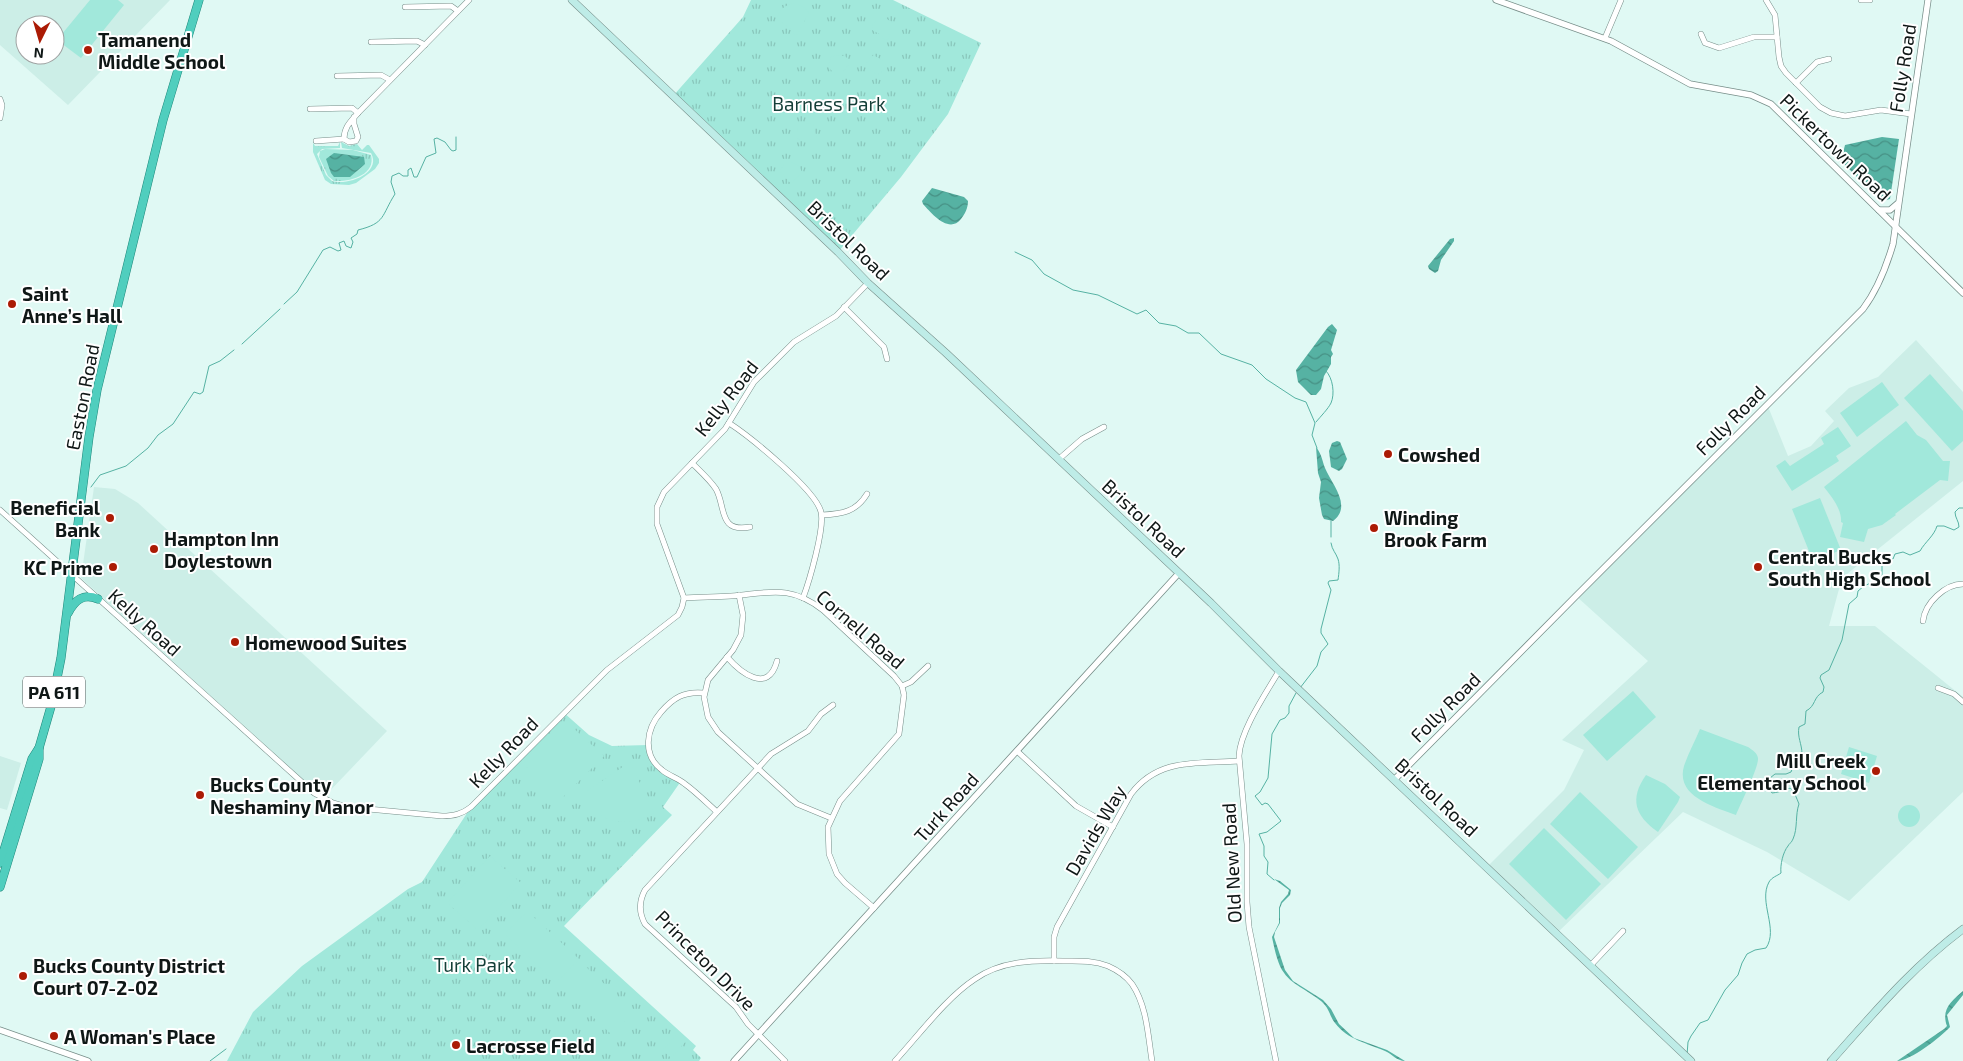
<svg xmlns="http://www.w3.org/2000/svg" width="1963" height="1061" font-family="'Exo 2',sans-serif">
<defs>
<pattern id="grass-tufts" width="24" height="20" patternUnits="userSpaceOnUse" patternTransform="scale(1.25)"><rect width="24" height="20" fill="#a1e8db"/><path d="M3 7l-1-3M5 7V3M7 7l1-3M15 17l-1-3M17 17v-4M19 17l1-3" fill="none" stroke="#89c6bb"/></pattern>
<pattern id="water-waves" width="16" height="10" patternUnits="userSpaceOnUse" patternTransform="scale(1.25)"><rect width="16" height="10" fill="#56b2a3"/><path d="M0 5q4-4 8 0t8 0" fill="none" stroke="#469084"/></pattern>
</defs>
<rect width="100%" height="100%" fill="#e0f9f4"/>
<g fill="#cceee7" fill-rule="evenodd">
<path d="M0 0H170L68 105 0 45ZM25 25H55V55H25Z"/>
<polygon points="1916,340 1963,392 1963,481 1842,578 1829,626 1875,626 1963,697 1963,792 1849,901 1767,852 1683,812 1557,933 1487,867 1564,790 1584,750 1562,740 1648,661 1576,596 1767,404 1788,456 1811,446 1834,421 1825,411 1849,388 1878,377"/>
<polygon points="94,487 115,489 138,503 387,731 326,795 312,787 303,780 81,578"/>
<polygon points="0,756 21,763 7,810 0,808"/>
</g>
<g fill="url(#grass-tufts)">
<polygon points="751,0 893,0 981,43 948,114 901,177 838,252 673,96 743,17"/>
<path d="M340 142V148L322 149 317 154 326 175 332 181C348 186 382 173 371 153L342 148 341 142 349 146 357 144 362 150 367 145H369L379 159V163L375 169 356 183 349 185 331 184 325 180 313 152V143L315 146H338Z"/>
<path d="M325 149 353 150 371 155C376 175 350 182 334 181L328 176 319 157 320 151Z"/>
<polygon points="563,712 589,735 612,746 648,745 655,763 681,781 663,807 672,815 564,926 696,1046 693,1050 701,1058 699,1061 227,1061 253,1012 302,966 408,889 422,882 471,807"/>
</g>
<g fill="#a1e8db">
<polygon points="90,0 118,0 124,5 81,58 57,40"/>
<path d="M795 3 805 8 809 13 797 35 794 34 793 31 777 19C779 9 785 5 795 3Z"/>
<path d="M884 17 893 23 888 34 890 35 888 39 886 40 882 38 883 36 872 30C872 22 877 19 884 17Z"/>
<polygon points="837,55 845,56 849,60 849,64 843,72 843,78 838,79 828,66 831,57"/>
<polygon points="873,55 886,62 883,71 877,75 866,67 866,64"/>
<polygon points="803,123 813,124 817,140 816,141 800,141 797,137 798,128"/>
<polygon points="791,162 799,166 802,172 791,184 780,171 784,164"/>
<polygon points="1930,374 1963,411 1963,441 1952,451 1904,398"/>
<polygon points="1882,382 1899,405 1857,437 1840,413"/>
<path d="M1906 421 1917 435 1926 440 1943 461H1950L1948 481 1940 480 1895 514 1896 515 1882 525 1868 529 1864 542 1840 537 1843 523 1841 522C1842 509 1831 496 1824 487Z"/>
<polygon points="1838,427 1851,446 1836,456 1839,461 1792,491 1776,466 1785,460 1790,466 1824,444 1821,438"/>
<polygon points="1820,498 1841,550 1813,561 1792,509"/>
<polygon points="1633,691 1656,717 1607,761 1583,735"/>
<polygon points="570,725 604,756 556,804 521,773"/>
<path d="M1700 729 1748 747C1752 750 1757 752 1758 758 1759 767 1740 805 1736 815 1716 807 1675 797 1684 766 1688 754 1695 741 1700 729Z"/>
<polygon points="1849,747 1877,756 1869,783 1841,774"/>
<path d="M630 762 654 813C623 829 601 824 581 795Z"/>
<path d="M1646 775 1665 784 1680 797 1678 802 1658 832C1635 816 1629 799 1646 775Z"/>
<polygon points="1580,792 1638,847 1608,879 1550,824"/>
<circle cx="1909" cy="816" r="11"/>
<polygon points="1544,828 1601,884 1566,920 1509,864"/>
<polygon points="490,856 521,883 478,930 447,903"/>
<polygon points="527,911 579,959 556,983 505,934"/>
<polygon points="582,963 634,1012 612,1035 560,986"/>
<polygon points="554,1032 574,1049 563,1061 528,1061"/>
<polygon points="678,1033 686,1041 671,1058 663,1050"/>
<polygon points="454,1038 484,1061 436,1061"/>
</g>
<g fill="url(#water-waves)">
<polygon points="1882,137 1899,139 1890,199 1883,201 1878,198 1841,161 1845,145"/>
<polygon points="334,153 364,157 365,164 350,177 334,177 331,173 326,159"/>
<path d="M932 188 964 197 968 201C968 208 965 214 961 219 949 234 932 214 923 204L922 201Z"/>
<polygon points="1454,238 1454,241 1441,260 1438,271 1435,273 1429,269 1428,266 1450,239"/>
<polygon points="1332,324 1337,330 1331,350 1333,354 1331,357 1331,364 1324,376 1321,389 1316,395 1311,395 1298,382 1296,370 1328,327"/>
<polygon points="1337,441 1340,442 1347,459 1342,469 1339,471 1331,467 1329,451 1332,443"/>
<path d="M1316 447C1322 455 1322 460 1325 468 1331 483 1353 506 1333 521L1324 519 1322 515 1319 498 1321 482 1318 473Z"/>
<path d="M1274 879 1280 881 1291 890 1290 895 1282 903 1280 908V923L1275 932 1274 937 1285 970 1293 981 1323 1000 1331 1009 1339 1024 1354 1038 1387 1050 1405 1061C1397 1061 1392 1054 1385 1051 1367 1043 1348 1040 1335 1023 1329 1015 1330 1009 1321 1001 1308 990 1291 985 1282 970 1277 961 1274 947 1272 937L1279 923V908L1281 902 1288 894 1289 890Z"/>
<path d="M1963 991V995L1947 1015 1950 1027C1941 1037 1910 1061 1897 1061L1944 1029 1947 1026C1941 1010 1951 1001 1963 991Z"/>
</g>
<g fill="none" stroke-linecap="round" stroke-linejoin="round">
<g stroke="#56b2a3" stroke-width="1">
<polyline points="1015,252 1032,260 1044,274 1073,290 1098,295 1137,314 1146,310 1159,323 1176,326 1188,333 1199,333 1221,354 1252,365 1266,379 1295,398 1306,402 1315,423 1312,435 1317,448"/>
<path d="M284 304 297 292 323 250 330 247 338 251 341 250 339 243 344 241 346 246 351 248 353 242 351 238 357 234 358 230C386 223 381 216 395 194L391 182 392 176 399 173 403 176H408V170L411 168 414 177H417L426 157 436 153 434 139 437 138 445 142 451 150 453 151 456 150V137"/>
<polyline points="242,344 280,309"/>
<path d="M1316 422C1321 416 1328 409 1331 403 1335 394 1333 378 1326 371"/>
<polyline points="91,487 100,475 126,466 148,448 158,435 173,424 194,392 200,394 203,392 209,366 220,361 234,350"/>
<polyline points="1331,521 1331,537"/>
<path d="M1300 688 1317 666 1321 652 1328 644 1321 633V629L1331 590 1328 583 1329 581 1338 580C1339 573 1340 565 1338 559 1336 553 1332 550 1331 543"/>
<polyline points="1274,880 1267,874 1268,862 1264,856 1264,846 1259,834 1267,832 1281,821 1268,804 1265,803 1262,805 1255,796 1260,792 1268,778 1272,734 1280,720 1285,718 1289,713 1289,706 1296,693"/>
<path d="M1687 1055 1688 1042 1691 1036 1700 1023 1708 1020 1725 990 1738 975 1742 963 1747 954 1755 950 1766 948C1779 929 1758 902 1769 882 1772 877 1777 876 1781 873 1780 865 1783 852 1788 846 1791 841 1790 845 1793 839 1798 828 1795 815 1799 804 1789 779 1792 791 1772 793L1770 790V778L1775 774H1786L1791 772 1794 764 1791 759 1792 757 1802 754C1802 744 1797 737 1799 727L1805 724 1806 711C1816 706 1813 697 1823 692L1824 687 1820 678 1821 675 1829 670 1842 640 1849 604 1857 597 1858 591 1864 586 1882 578V559H1893L1895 554 1903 552 1910 555 1920 551C1925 542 1934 536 1937 526H1944L1954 530 1959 527C1959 521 1955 518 1955 512L1959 508H1963"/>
<polyline points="210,1061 226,1049"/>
</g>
<defs>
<g id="minor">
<polyline points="1766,0 1775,15 1779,57 1781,66 1786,73 1820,107 1831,113 1845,116 1881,110 1911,114"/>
<polyline points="1861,0 1870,0"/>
<polyline points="405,7 451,6 458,11"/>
<polyline points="1701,34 1705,43 1719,48 1754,37 1777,37"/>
<polyline points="1605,38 1621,0"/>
<polyline points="371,42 417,41 425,45"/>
<polyline points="337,76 381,75 390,80"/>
<polyline points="1796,83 1817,62 1829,59"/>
<polyline points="0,99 2,105 0,118"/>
<polyline points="310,109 352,108 358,113"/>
<path d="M354 117V124L358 137 356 141 349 142 344 139C344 127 351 121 358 113L469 0"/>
<polyline points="316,141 344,139"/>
<polyline points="844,307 884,347 887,359"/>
<path d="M729 423C749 436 816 490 821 512 825 528 809 582 803 598"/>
<polyline points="1059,459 1082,439 1104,427"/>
<path d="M692 463C700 471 710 480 716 489 726 507 718 533 750 527"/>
<path d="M0 510 314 793 333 803 347 807 442 816C454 816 462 814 471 807L607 670 678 615 682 607 684 598 657 524V507L664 492 725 429 754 382 794 342 836 316 868 283"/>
<path d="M822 515C842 514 856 512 867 494"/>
<polyline points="739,595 743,615 741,635 733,650 708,680 704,697 708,717 718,732 797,804 831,818"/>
<path d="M684 598C699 597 715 597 731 596 769 593 789 584 823 610L894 676 902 686 904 695 899 734 840 801 828 827 829 854 837 874 845 883 874 908"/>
<path d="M1923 621C1925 603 1945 584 1963 584"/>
<path d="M727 657C740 672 768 695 777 661"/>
<polyline points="902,686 911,682 928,666"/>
<polyline points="1938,688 1954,694 1963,702"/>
<path d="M704 693C684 691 673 698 661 712 646 729 642 755 662 770 669 776 678 778 685 784 696 792 707 803 717 812"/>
<polyline points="1017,751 1076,806 1113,827"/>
<path d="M1054 961V937L1057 927 1131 794C1159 757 1198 764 1239 761"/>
<polyline points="1591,965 1623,931"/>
<path d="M785 1061 748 1024 736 1007 645 924C639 913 639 901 645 890L771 754 808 731 821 714 833 705"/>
<path d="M895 1061C919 1035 946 998 975 979 1001 961 1032 960 1063 961 1078 961 1093 960 1108 966 1117 970 1126 976 1132 984 1147 1006 1148 1036 1152 1061"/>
<path d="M1276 1061 1249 927 1247 902V844L1239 756C1240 731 1266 693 1279 671"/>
</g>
<g id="tertiary">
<polyline points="1496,0 1611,41 1690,84 1751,95 1771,104 1963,293"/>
<polyline points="1879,210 1890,210 1897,204"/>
<path d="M1395 779 1576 596 1863 309C1878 289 1886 268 1893 244L1928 0"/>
<polyline points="0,1030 88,1061"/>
<polyline points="734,1061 1179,573"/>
</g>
<g id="secondary">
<polyline points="572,0 838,252 868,283 946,353 1211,603 1279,671 1691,1061"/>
<path d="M1831 1061C1873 1014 1912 967 1963 929"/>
</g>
<g id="trunk">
<path d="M68 613C75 600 83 593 98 599"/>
<polyline points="0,863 32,759 39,748"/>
<polyline points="0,887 39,759 39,748 52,703 61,658 89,437 97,390 163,120 199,0"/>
</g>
</defs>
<use href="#minor" stroke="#778e89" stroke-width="6"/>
<use href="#tertiary" stroke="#778e89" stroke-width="7"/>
<use href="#secondary" stroke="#778e89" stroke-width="8"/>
<use href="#trunk" stroke="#1d8679" stroke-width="9"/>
<use href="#minor" stroke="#fff" stroke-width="5"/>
<use href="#tertiary" stroke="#fff" stroke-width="5.5"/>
<use href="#secondary" stroke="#beece7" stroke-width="7"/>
<use href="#trunk" stroke="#50cebe" stroke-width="8"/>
</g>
<g fill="#ab1b05" stroke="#fff" stroke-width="2">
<circle cx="88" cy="50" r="5"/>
<circle cx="12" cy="304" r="5"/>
<circle cx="1388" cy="454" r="5"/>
<circle cx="110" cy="518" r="5"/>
<circle cx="1374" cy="528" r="5"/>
<circle cx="154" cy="549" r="5"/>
<circle cx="113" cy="567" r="5"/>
<circle cx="1758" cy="567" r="5"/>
<circle cx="235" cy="642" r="5"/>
<circle cx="1876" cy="771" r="5"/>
<circle cx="200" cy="795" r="5"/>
<circle cx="23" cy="976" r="5"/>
<circle cx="54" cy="1036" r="5"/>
<circle cx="456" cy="1045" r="5"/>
</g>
<g text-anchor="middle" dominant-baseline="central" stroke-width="4" stroke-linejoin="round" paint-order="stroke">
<rect fill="#fff" stroke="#575d5c" stroke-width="1" x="23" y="676.5" width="62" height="31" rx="4"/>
<g font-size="18" font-weight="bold" fill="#0f1716">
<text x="54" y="692">PA 611</text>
</g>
<g font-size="19" font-weight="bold" fill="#0f1716" stroke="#fff" text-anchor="start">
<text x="98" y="39">Tamanend<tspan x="98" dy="22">Middle School</tspan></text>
<text x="22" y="293">Saint<tspan x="22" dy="22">Anne’s Hall</tspan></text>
<text x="1398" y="454">Cowshed</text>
<text x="100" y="507" text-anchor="end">Beneficial<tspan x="100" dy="22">Bank</tspan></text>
<text x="1384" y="517">Winding<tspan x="1384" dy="22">Brook Farm</tspan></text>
<text x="164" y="538">Hampton Inn<tspan x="164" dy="22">Doylestown</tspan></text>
<text x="1768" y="556">Central Bucks<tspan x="1768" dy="22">South High School</tspan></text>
<text x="103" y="567" text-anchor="end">KC Prime</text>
<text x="245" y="642">Homewood Suites</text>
<text x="1866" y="760" text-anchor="end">Mill Creek<tspan x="1866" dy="22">Elementary School</tspan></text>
<text x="210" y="784">Bucks County<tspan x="210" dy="22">Neshaminy Manor</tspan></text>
<text x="33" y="965">Bucks County District<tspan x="33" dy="22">Court 07-2-02</tspan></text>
<text x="64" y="1036">A Woman's Place</text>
<text x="466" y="1045">Lacrosse Field</text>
</g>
<g font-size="19" fill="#0f1716" stroke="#fff">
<text transform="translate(1902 68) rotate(-81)">Folly Road</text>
<text transform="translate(1836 147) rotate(44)">Pickertown Road</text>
<text transform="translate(849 240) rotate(44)">Bristol Road</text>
<text transform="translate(82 397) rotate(-79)">Easton Road</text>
<text transform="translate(726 398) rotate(-52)">Kelly Road</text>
<text transform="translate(1730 420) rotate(-45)">Folly Road</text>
<text transform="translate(1144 518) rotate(43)">Bristol Road</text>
<text transform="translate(145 622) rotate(42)">Kelly Road</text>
<text transform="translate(861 629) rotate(41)">Cornell Road</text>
<text transform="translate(1445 707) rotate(-45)">Folly Road</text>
<text transform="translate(503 752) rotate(-46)">Kelly Road</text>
<text transform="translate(1437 797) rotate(43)">Bristol Road</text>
<text transform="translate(946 807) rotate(-48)">Turk Road</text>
<text transform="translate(1095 830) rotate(-60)">Davids Way</text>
<text transform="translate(1231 863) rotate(-93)">Old New Road</text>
<text transform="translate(706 960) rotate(45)">Princeton Drive</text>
</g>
<g font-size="19" fill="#143f38" stroke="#fff">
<text x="829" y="103">Barness Park</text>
<text x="474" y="964">Turk Park</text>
</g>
</g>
<g transform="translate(40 40) rotate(185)"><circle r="24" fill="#ffffff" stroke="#9fa2a2"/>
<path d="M0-4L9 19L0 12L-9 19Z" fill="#ab1b05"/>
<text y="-8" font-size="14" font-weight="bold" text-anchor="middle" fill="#0f1716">N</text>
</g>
</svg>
